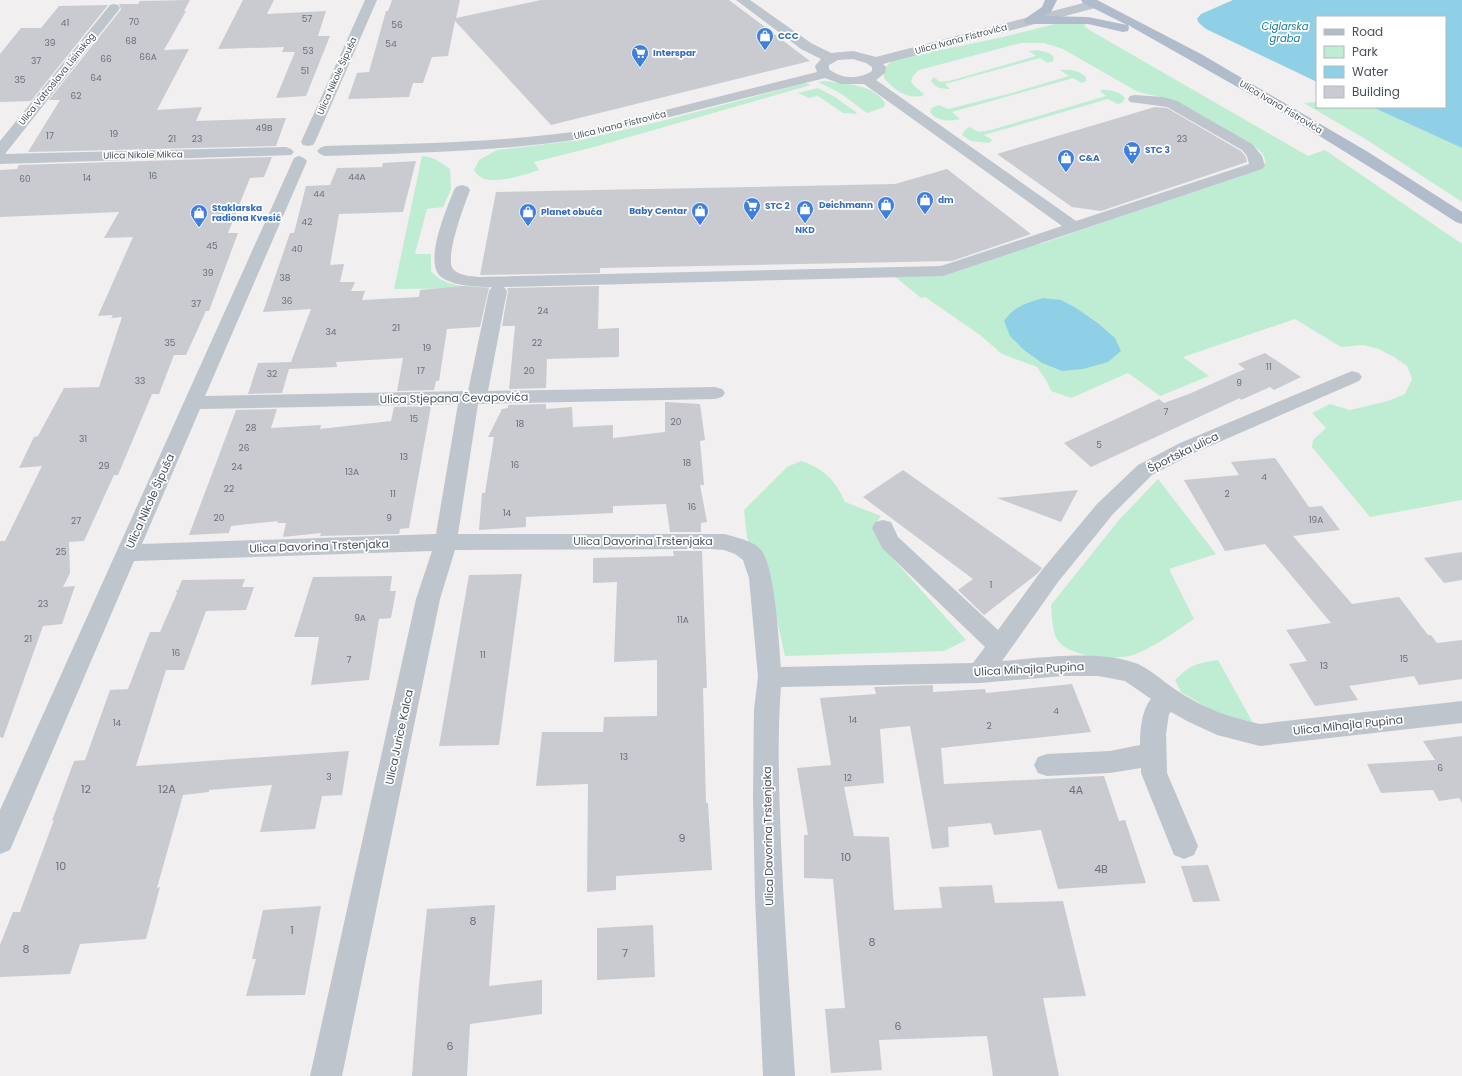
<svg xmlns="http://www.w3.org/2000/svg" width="1462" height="1076" font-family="Poppins,sans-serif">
<rect width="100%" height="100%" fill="#f1efef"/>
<g fill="#bfedd3">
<path d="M1073 23 1086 24 1084 26 1091 31 1308 156 1325 150 1462 244V500L1370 517 1312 447 1313 440 1326 428 1312 413 1330 404 1350 410 1388 401 1405 394 1412 379 1407 366 1394 357 1379 349 1363 345 1341 347 1295 319 1183 357 1209 376 1160 396 1128 373 1071 398 1051 391 1046 380 1037 367 1002 354 980 335 925 297 921 298 894 276 1044 243 1264 166C1267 159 1264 155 1259 150L1201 115 1160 97 1138 92 1063 49 1044 43H1021L919 70 913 76 911 81 914 86 924 94 922 96C907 99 894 90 884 78V69L891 62 912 56 1003 37 1055 24Z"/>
<path d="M1037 50C1044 52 1051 52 1054 58L1053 61 1048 63 1040 58 945 84 950 89C943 89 935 88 931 81L934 77 940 82 949 81 1036 56 1029 51Z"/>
<path d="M1060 70C1070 69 1078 70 1086 77V81L1082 83 1073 78 1070 79 952 112 960 119C950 122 936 121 930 112L932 108 939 105 948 109 1012 93 1069 76Z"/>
<path d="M826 81C845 84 874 84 885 103L884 107 867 113 840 93 818 82Z"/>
<path d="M805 83 811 85 594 147 534 162 539 170C523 175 484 190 474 170L479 160 497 150 581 140 666 120Z"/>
<polygon points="818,88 835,97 857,113 856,114 843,113 818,96 809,98 798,93"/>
<path d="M1102 90C1111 90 1119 91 1125 98L1123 102 1118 104 1108 99 984 135 992 140 989 143 971 141 962 135 965 130 969 127 979 132 991 130 1106 96 1100 91Z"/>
<polygon points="1317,102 1317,107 1372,107 1462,148 1462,202 1367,140 1304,103"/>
<path d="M422 156C435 157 440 162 450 169L451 189 443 207 427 209 415 254H431V271C445 288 470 287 490 286V288L394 289Z"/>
<path d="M801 461C825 469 835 480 845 502L881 516 875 524 887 552 966 640 944 651 785 656 763 558 750 545 747 537 744 510 787 467Z"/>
<path d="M1158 479 1216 554 1169 569 1194 619C1176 631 1157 645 1136 654 1119 661 1074 658 1060 643 1052 635 1052 616 1051 605L1119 520Z"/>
<path d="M1218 660 1253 723 1220 715 1181 692 1175 680C1190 665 1197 663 1218 660Z"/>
</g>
<g fill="#8fd0e7">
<polygon points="1233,0 1462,0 1462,148 1372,107 1445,107 1445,17 1317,17 1317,82 1206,29 1199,23 1197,19 1201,14"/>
<path d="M1043 298 1061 300 1076 308 1099 324 1115 338 1121 351 1108 362 1083 369 1062 371 1042 363 1024 350 1010 336 1004 321C1014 306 1027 303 1043 298Z"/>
</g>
<g fill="#c9cbd1">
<polygon points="190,0 184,11 186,11 164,50 189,49 157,110 202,107 196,121 286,118 276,146 28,152 60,100 49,100 119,12 121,9 119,4 138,4 140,1"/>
<polygon points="243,0 274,0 267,14 326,11 318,36 330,36 306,96 276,98 295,52 282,52 284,47 218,49"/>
<polygon points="392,0 460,0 456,18 541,0 729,0 810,61 551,125 455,21 448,56 432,57 423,83 413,83 409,97 348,99 357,73 369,72 386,11 388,11"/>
<polygon points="108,5 31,101 0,102 0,54 21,28 41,28 59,6"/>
<polygon points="1155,107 1167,108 1241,151 1246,157 1247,162 1101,211 1072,207 997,154"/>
<polygon points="272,157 264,177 250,178 228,233 238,233 209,311 206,311 186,355 174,355 159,394 152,394 118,475 114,475 84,541 69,542 70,573 63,587 75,586 62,624 43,626 3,738 0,737 0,541 5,541 42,466 19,468 34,437 38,436 64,388 99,387 122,317 111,318 113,315 98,316 133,237 104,238 119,212 0,217 0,170 17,169 19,165"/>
<polygon points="416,161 403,212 339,214 330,265 344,264 340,282 355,282 351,291 365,291 362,300 419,297 420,290 463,286 489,288 480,327 447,329 439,381 436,381 434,390 397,391 403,358 336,362 337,367 289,369 282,393 248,394 258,363 291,362 311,309 263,312 290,233 294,233 306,186 330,185 337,168 382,167 383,163"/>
<polygon points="947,169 1031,234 952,261 600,268 600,273 480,275 496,192 895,184"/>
<polygon points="599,286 598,329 619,328 619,357 547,359 546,388 509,389 515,326 502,326 508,291 507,288"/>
<polygon points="1265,353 1301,377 1274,390 1270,387 1241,400 1240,398 1091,467 1064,443 1159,399 1164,403 1189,394 1245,369 1238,364"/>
<polygon points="665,402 700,404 705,440 700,441 704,485 700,485 707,522 701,523 701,532 670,532 666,504 613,506 613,513 526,517 526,527 479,530 482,493 485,493 494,437 488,437 502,409 508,408 508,405 546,404 546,409 572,407 573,427 613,425 613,438 665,432"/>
<polygon points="431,406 409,528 400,529 399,534 320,536 321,533 283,537 286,523 277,523 278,521 231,526 229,533 189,535 236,410 277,409 271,428 321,425 320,429 391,421 394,407"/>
<polygon points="1275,458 1309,507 1322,506 1340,530 1293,536 1352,604 1399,597 1428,635 1431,635 1437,643 1462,640 1462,679 1419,685 1414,676 1349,686 1358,700 1315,706 1289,664 1307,661 1286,630 1331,623 1265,544 1225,551 1184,480 1239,475 1231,462"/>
<polygon points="903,470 1042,568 1037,574 984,615 958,590 973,579 863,497"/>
<polygon points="1078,490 1061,522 997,498"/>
<polygon points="673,551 702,551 707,688 703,688 706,803 708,803 712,870 616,876 616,890 587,892 588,784 536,786 542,732 603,732 604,717 657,716 657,660 614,662 617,582 593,583 593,558 674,556"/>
<polygon points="1462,552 1462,580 1444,583 1424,558"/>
<polygon points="522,574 499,745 439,746 469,575"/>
<polygon points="392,576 390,591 396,591 391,618 379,619 369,680 311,685 319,637 294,637 313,577"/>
<polygon points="245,579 242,587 254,587 246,610 206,611 184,670 166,670 136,766 349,751 342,795 322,796 315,829 260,832 272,785 209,790 209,792 183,795 157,888 160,887 146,939 80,944 70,974 0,977 0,945 13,912 20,912 54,820 52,821 74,761 85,760 110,690 128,689 150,632 160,632 177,593 176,590 178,590 182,580"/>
<polygon points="1072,684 1091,732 941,748 944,784 1104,776 1119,821 1125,820 1146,883 1058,889 1041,830 994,835 991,823 948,827 949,847 932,849 910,726 880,729 884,783 844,787 854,836 889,837 894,910 942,908 939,887 992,885 995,903 1063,901 1086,996 1043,998 1059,1076 993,1076 987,1036 879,1040 882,1070 831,1073 825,1009 845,1008 833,879 804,878 804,835 808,835 797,768 831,765 820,698 876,694 874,687 933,685 933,692 985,689 986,693"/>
<polygon points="1462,736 1462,803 1459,798 1439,801 1433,790 1381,793 1367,764 1435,760 1423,741"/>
<polygon points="1208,865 1220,901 1193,902 1181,866"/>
<polygon points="495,905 489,986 542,980 542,1014 470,1024 467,1076 412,1076 419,985 427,909"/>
<polygon points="321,906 305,995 246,996 256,959 252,959 263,910"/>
<polygon points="653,925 655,977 597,980 597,928"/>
</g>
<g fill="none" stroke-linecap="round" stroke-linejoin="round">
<g fill="#bec5cd" fill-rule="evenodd">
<polygon points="365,0 377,0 315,142 313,145 308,146 303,145 301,142"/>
<path d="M736 0H750L811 43 831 53 853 51 876 57 1091 1H1099L1101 4 1099 7 883 64 886 67 885 73 876 80 1076 221 1249 164 1247 156 1242 150 1167 107 1130 102 1128 99 1130 96 1135 95 1163 97 1177 101 1252 144 1262 156 1265 166 1262 169 943 276 504 287 507 291 488 391 715 387 722 389 725 393 722 397 715 399 478 404 458 534H725C737 538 752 540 761 550 775 566 779 643 781 667L973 663 985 647 882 548 872 528 875 522 883 520 891 522 898 537 998 630 1042 570 1097 504 1138 465 1180 443 1352 371 1359 373 1362 377 1359 381 1194 453 1152 475 1113 514 1058 582 1002 661C1043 658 1099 649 1138 664 1151 670 1164 682 1176 690 1203 708 1228 717 1260 724L1462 701V723L1260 746 1217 735 1187 721 1171 712 1169 714 1166 734 1167 773 1198 846 1194 855 1184 859 1174 855 1141 773V768L1110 773 1047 776 1038 773 1034 765 1038 757 1047 754 1110 751 1140 745C1140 731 1141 711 1151 699L1125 681 1098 676H1063L980 683 781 687C777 738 779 790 781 842 784 920 790 998 795 1076H763L755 897 753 798 754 709 758 677 749 578 743 560 735 554 724 550 710 549 455 550 440 599 342 1076H310L416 599 432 551 134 561 10 850 0 854V810L294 158 299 156 304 158 307 161 205 396 468 391 489 291 492 287C477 287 450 286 439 275 425 258 447 208 454 190L456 187 462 185 468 187 470 190C465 203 444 258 453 269 459 276 471 276 479 277L941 266 1062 226 864 84H841L825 78 586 138C499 152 412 153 325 156L320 154 317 151 320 148 325 146C412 144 499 143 586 130L817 72 815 66 821 59 801 49ZM853 59 866 63 872 67V71C858 80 841 79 829 69V65L838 60ZM458 404 436 534 142 544 200 409Z"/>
<polygon points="114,4 118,5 120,8 118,11 5,154 286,147 291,149 294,152 291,155 0,164 0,141 110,5"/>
</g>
<polygon fill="#b0bccc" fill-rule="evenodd" points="1045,0 1057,0 1051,12 1045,16 1088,17 1127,25 1083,3 1081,0 1097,0 1201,54 1368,152 1462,212 1462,224 1456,222 1397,184 1271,106 1128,25 1129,28 1128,31 1123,32 1088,24 1026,24 1024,21 1026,18 1042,7"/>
</g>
<defs>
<symbol id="shop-pin" viewBox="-11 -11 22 30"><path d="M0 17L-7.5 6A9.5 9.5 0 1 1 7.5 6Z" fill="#3f7fe0" stroke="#fff"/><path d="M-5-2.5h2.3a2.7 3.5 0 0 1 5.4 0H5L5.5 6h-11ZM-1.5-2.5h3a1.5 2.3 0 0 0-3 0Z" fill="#fff"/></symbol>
<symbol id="supermarket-pin" viewBox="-11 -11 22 30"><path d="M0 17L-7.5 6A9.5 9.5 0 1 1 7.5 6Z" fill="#3f7fe0" stroke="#fff"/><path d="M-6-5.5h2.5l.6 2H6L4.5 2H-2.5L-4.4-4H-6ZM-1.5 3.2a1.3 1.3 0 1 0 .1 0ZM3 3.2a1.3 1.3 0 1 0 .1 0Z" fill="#fff"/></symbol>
</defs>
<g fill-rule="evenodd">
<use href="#shop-pin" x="755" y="26" width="20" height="27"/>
<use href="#supermarket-pin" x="630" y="43" width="20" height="27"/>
<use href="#supermarket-pin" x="1122" y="140" width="20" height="27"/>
<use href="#shop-pin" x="1056" y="148" width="20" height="27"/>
<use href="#shop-pin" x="915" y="190" width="20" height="27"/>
<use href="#shop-pin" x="876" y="195" width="20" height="27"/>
<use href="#supermarket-pin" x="742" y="196" width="20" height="27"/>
<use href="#shop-pin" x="795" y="199" width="20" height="27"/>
<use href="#shop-pin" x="690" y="201" width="20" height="27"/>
<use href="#shop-pin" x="518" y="202" width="20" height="27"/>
<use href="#shop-pin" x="189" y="203" width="20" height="27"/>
</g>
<g text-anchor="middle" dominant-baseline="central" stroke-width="3.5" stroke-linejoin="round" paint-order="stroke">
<g font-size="9" fill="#687078">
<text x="307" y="19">57</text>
<text x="134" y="22">70</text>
<text x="65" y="23">41</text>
<text x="397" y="25">56</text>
<text x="131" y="41">68</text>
<text x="50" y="43">39</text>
<text x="391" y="44">54</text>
<text x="308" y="51">53</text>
<text x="148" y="57">66A</text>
<text x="106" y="59">66</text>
<text x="36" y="61">37</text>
<text x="305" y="71">51</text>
<text x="96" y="78">64</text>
<text x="20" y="80">35</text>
<text x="76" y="96">62</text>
<text x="264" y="128">49B</text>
<text x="114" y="134">19</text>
<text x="50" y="136">17</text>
<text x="172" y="139">21</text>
<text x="197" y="139">23</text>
<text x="1182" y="139">23</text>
<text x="153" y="176">16</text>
<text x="357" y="177">44A</text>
<text x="87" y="178">14</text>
<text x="25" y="179">60</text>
<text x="319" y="194">44</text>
<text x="307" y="222">42</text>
<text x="212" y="246">45</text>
<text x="297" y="249">40</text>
<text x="208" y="273">39</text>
<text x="285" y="278">38</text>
<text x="287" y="301">36</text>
<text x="196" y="304">37</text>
<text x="543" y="311">24</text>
<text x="396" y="328">21</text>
<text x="331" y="332">34</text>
<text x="170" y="343">35</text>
<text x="537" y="343">22</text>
<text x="427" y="348">19</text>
<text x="1269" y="367">11</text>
<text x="421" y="371">17</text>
<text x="529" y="371">20</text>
<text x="272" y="374">32</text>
<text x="140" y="381">33</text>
<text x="1239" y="383">9</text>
<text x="1166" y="412">7</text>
<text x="414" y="419">15</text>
<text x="676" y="422">20</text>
<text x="520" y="424">18</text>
<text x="251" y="428">28</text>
<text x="83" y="439">31</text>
<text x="1099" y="445">5</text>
<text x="244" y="448">26</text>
<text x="404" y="457">13</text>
<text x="687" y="463">18</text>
<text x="515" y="465">16</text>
<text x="104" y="466">29</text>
<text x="237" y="467">24</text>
<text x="352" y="472">13A</text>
<text x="1264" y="477">4</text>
<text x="229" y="489">22</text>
<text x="393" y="494">11</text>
<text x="1227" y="494">2</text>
<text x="692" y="507">16</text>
<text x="507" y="513">14</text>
<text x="219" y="518">20</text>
<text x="389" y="518">9</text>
<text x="1316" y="520">19A</text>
<text x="76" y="521">27</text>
<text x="61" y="552">25</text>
<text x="991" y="585">1</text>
<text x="43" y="604">23</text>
<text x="360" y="618">9A</text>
<text x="683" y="620">11A</text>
<text x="28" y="639">21</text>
<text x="176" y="653">16</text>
<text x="483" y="655">11</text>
<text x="1404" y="659">15</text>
<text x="349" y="660">7</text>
<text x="1324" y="666">13</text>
<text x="1056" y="711">4</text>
<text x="853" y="720">14</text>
<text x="117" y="723">14</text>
<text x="989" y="726">2</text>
<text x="624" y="757">13</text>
<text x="1440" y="768">6</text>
<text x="329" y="777">3</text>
<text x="848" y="778">12</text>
</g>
<g font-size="9" font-weight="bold" fill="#366cbe" stroke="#fff" text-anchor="start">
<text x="778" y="36">CCC</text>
<text x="653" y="53">Interspar</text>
<text x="1145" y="150">STC 3</text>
<text x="1079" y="158">C&amp;A</text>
<text x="938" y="200">dm</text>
<text x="873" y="205" text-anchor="end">Deichmann</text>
<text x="765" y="206">STC 2</text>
<text x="212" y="208">Staklarska<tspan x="212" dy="10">radiona Kvesić</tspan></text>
<text x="687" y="211" text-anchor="end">Baby Centar</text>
<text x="541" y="212">Planet obuća</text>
<text x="805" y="230" text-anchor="middle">NKD</text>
</g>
<g font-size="9" fill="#48515b" stroke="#fff">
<text transform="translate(961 39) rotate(-15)">Ulica Ivana Fistrovića</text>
<text transform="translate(337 76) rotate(-66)">Ulica Nikole Šipuša</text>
<text transform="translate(57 79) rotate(-51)">Ulica Vatroslava Lisinskog</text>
<text transform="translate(1281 107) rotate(31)">Ulica Ivana Fistrovića</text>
<text transform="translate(620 125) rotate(-14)">Ulica Ivana Fistrovića</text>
<text transform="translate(143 155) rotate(-1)">Ulica Nikole Mikca</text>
</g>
<g font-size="10" font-style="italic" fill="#147ca2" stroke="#fff">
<text x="1285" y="26">Ciglarska<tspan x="1285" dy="12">graba</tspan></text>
</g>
<g font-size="11" fill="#48515b" stroke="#fff">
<text transform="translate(454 398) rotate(-1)">Ulica Stjepana Čevapovića</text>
<text transform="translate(1183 452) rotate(-26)">Športska ulica</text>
<text transform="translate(150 501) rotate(-66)">Ulica Nikole Šipuša</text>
<text x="643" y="541">Ulica Davorina Trstenjaka</text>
<text transform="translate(319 546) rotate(-2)">Ulica Davorina Trstenjaka</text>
<text transform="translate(1029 669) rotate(-3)">Ulica Mihajla Pupina</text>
<text transform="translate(1348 725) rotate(-6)">Ulica Mihajla Pupina</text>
<text transform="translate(399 737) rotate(-78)">Ulica Jurice Kalca</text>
<text transform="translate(768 836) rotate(-91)">Ulica Davorina Trstenjaka</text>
</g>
<g font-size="11" fill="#687078">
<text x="86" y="789">12</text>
<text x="167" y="789">12A</text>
<text x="1076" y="790">4A</text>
<text x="682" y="838">9</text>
<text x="846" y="857">10</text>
<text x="61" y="866">10</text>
<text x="1101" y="869">4B</text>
<text x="473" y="921">8</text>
<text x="292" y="930">1</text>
<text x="872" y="942">8</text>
<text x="26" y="949">8</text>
<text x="625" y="953">7</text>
<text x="898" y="1026">6</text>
<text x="450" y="1046">6</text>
</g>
</g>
<rect x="1316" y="16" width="130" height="92" fill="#ffffff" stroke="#b6b9bd"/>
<rect x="1324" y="29" width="20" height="6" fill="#b0bccc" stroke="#b6b9bd"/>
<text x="1352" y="36" font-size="12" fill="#48515b">Road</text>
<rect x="1324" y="46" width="20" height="12" fill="#bfedd3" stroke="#b6b9bd"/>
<text x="1352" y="56" font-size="12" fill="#48515b">Park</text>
<rect x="1324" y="66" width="20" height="12" fill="#8fd0e7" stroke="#b6b9bd"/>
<text x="1352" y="76" font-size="12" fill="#48515b">Water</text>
<rect x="1324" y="86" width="20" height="12" fill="#c9cbd1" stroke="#b6b9bd"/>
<text x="1352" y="96" font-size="12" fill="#48515b">Building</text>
</svg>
